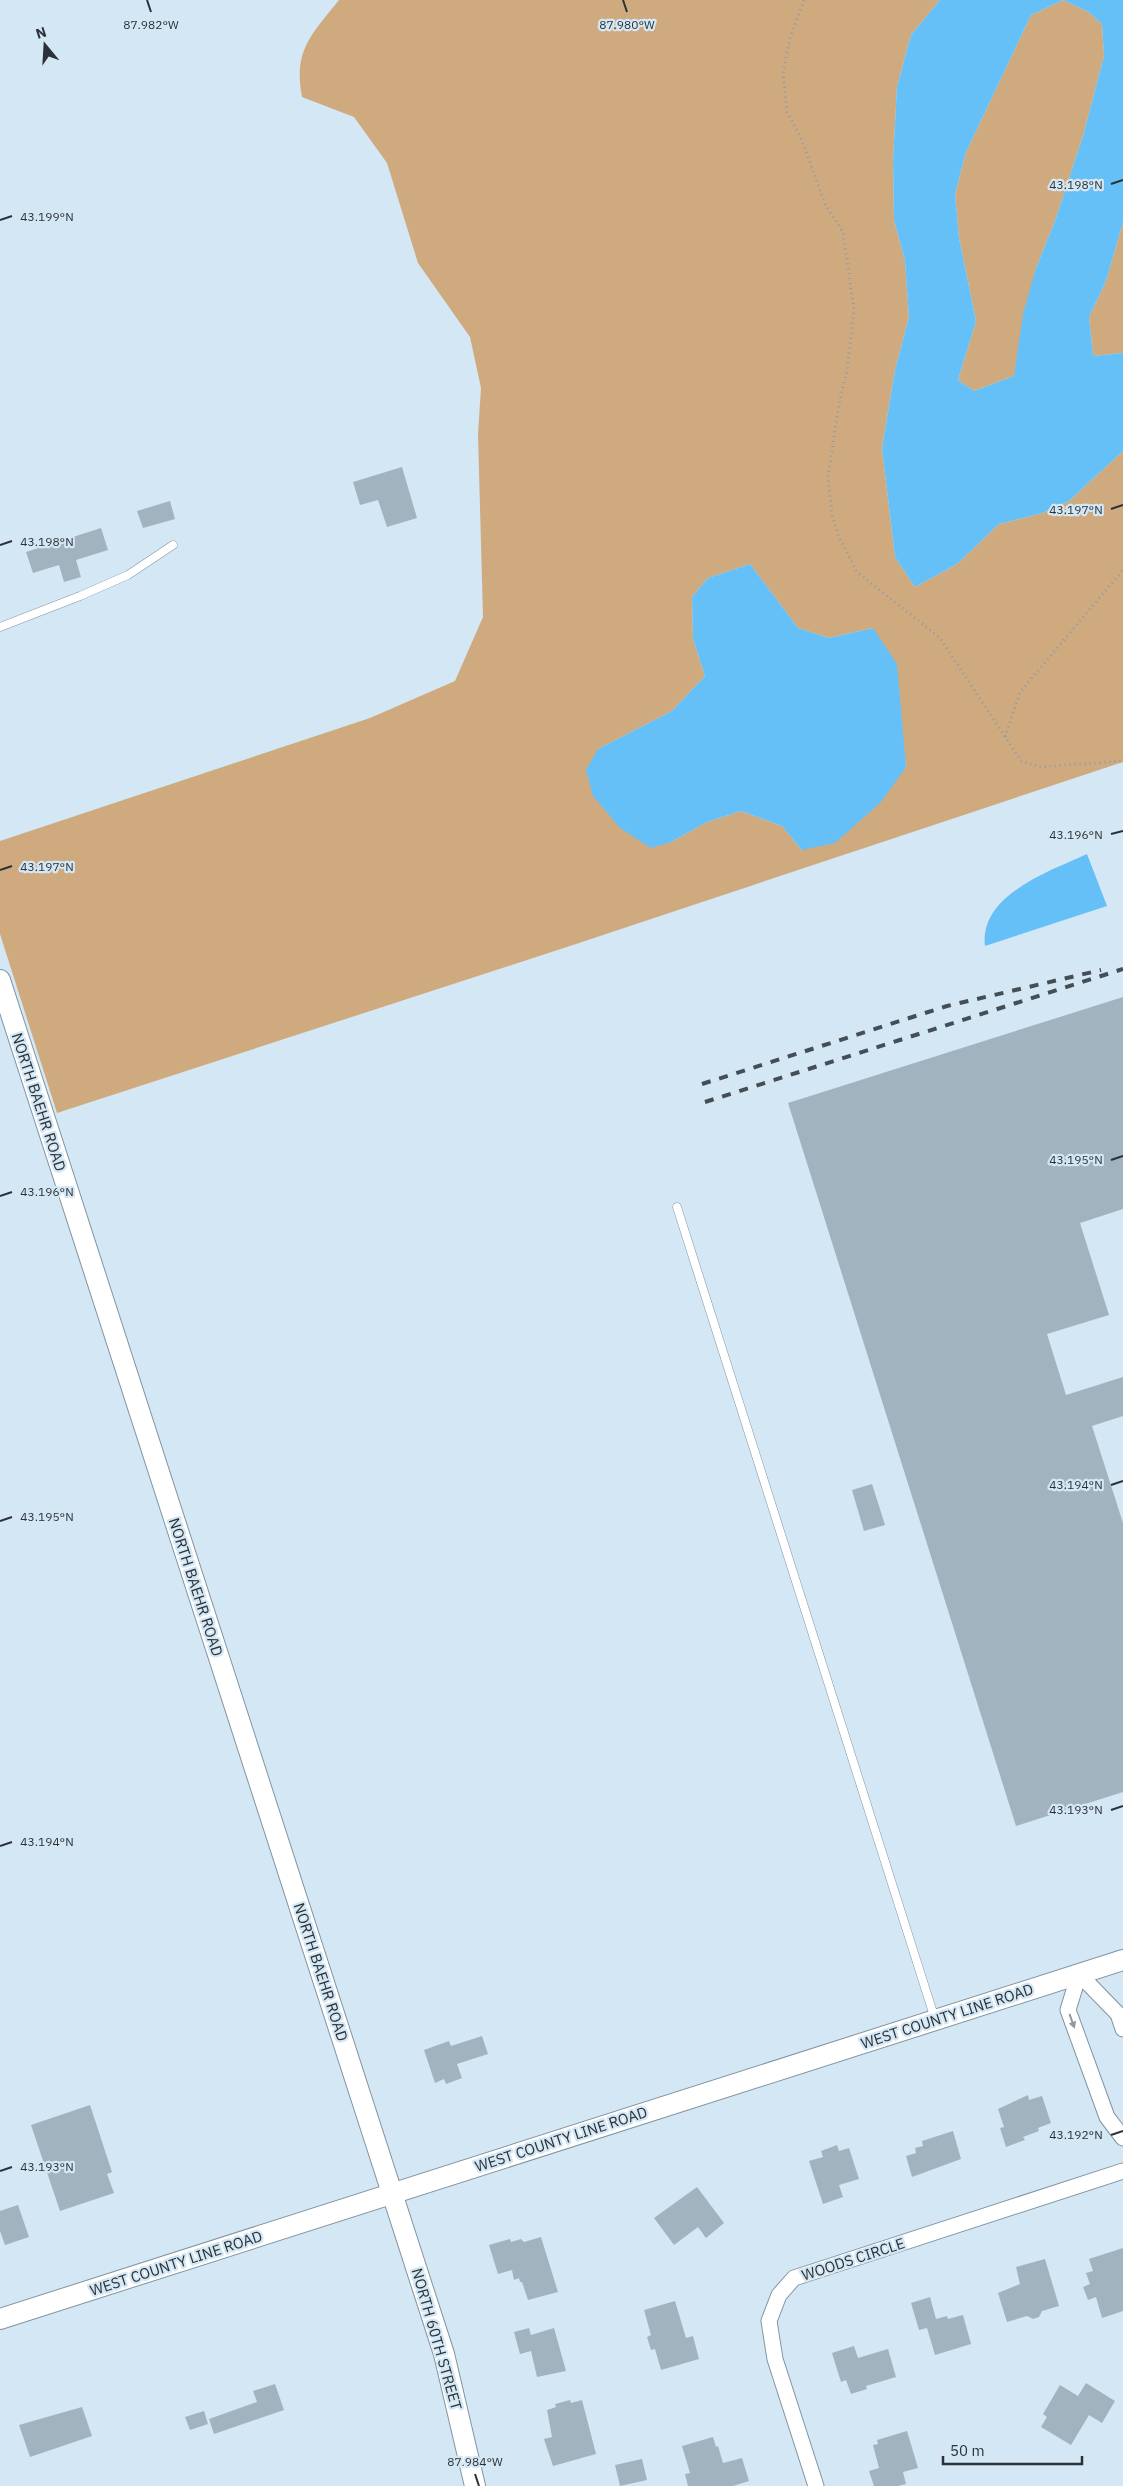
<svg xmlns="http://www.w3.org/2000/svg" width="1123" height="2486" font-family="'IBM Plex Sans',sans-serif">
<rect width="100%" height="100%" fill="#d4e7f4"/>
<g fill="#cfaa7f" fill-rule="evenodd">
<path d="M339 0H940L911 35 897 87 893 161 894 220 905 261 909 317 895 370 882 448 895 557 915 587 957 564 999 524 1042 513 1069 501 1123 451V762L576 944 57 1113 0 934V841L370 718 455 681 483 617 478 434 481 388 470 337 418 263 387 163 354 117 302 97C293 50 312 34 339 0ZM750 564 798 628 829 638 873 628 901 726 906 767 802 850 782 826 741 811 707 822 671 842 598 749 672 711 705 676 693 639 692 597 708 578Z"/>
<polygon points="1063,0 1087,11 1102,24 1104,56 1083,136 1055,221 1036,268 1014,376 974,391 958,380 976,321 959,238 955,194 966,152 1031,15"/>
<polygon points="1123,222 1123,353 1093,356 1089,317 1106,281"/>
</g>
<g fill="#65c0f8" fill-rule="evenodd">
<path d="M940 0H1123V222L1106 281 1089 317 1093 356 1123 353V451L1069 501 1042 513 999 524 957 564 915 587 895 557 882 448 895 370 909 317 905 261 894 220 893 161 897 87 911 35ZM1063 0 1087 11 1102 24 1104 56 1083 136 1055 221 1036 268 1023 314 1014 376 974 391 958 380 976 321 959 238 955 194 966 152 1031 15Z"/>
<polygon points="750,564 798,628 829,638 873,628 897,664 906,767 881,802 835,843 802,850 782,826 741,811 707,822 671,842 651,848 620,828 593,796 586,770 598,749 672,711 705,676 693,639 692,597 708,578"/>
<path d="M1087 854 1107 906 985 946C979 895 1050 871 1087 854Z"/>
</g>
<g fill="#a2b3c0">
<polygon points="402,467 417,518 387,527 378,500 360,505 353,482"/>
<polygon points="170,501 175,519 143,528 137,511"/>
<polygon points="101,528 108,550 76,560 81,577 64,582 59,565 33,573 26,552"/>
<polygon points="1123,997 1123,1209 1080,1223 1109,1315 1047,1334 1066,1395 1123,1377 1123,1416 1092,1426 1123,1523 1123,1792 1016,1826 788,1103"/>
<polygon points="872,1484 885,1525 864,1531 852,1490"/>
<polygon points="482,2036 488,2054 457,2064 462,2078 446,2084 444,2079 435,2083 424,2050 449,2041 451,2046"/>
<polygon points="1028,2095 1029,2100 1042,2096 1051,2123 1038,2128 1039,2131 1023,2137 1025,2140 1006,2147 1000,2128 1004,2127 998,2109"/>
<polygon points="90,2105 112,2172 107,2174 114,2193 60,2211 31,2125"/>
<polygon points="953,2131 961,2159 912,2177 906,2156 916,2153 915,2148 923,2146 922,2141"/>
<polygon points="837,2145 839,2151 849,2148 859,2179 839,2185 843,2197 823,2204 809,2161 823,2157 821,2151"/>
<polygon points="697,2187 724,2223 706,2238 698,2227 674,2245 654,2218"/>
<polygon points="18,2205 29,2237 5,2245 0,2231 0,2211"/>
<polygon points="541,2237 558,2292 528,2300 522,2282 520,2282 519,2278 514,2280 512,2270 498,2274 489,2245 510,2239 511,2242 521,2239 524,2242"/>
<polygon points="1123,2248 1123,2311 1102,2318 1096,2297 1088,2300 1083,2287 1090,2284 1086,2273 1093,2271 1089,2259"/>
<polygon points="1045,2259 1059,2306 1042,2311 1039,2317 1033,2319 1027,2316 1007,2322 998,2293 1020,2284 1016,2267"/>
<polygon points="930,2297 936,2319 947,2316 948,2319 963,2315 971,2344 935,2355 927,2328 919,2330 911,2303"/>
<polygon points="675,2301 686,2338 693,2336 699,2359 661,2370 655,2349 651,2350 647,2337 651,2335 644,2310"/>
<polygon points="529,2328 531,2335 554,2328 566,2371 537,2377 531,2351 520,2354 514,2332"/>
<polygon points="854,2346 858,2358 888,2349 896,2377 866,2386 867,2389 851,2394 846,2380 841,2382 832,2353"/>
<polygon points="1086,2383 1115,2401 1102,2423 1089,2415 1071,2445 1041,2427 1047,2417 1043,2414 1060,2385 1078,2396"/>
<polygon points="275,2384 284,2410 214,2434 209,2419 257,2402 253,2391"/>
<polygon points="570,2400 571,2403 582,2400 596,2454 553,2466 544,2439 552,2437 547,2410 556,2407 555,2404"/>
<polygon points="82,2407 92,2436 30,2457 19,2425"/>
<polygon points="204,2411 208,2424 190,2430 185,2417"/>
<polygon points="907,2431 918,2468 903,2472 906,2484 898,2486 874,2486 869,2471 879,2468 873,2445 878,2444 877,2440"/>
<polygon points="713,2437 716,2447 718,2446 723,2463 742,2458 749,2481 733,2486 688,2486 685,2474 690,2473 682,2446"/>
<polygon points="642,2459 647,2480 620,2486 615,2465"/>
</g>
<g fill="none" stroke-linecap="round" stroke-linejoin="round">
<defs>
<g id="lane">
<polyline points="0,627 80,596 128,575 173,545"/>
<polyline points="677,1207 935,2019"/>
</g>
<g id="street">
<polyline points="1123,2029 1118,2014 1079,1974 1068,2010 1107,2117 1123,2138"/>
<polyline points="816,2486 775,2359 769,2321 779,2295 794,2278 1123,2171"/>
</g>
<g id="secondary">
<polyline points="0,980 444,2354 475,2486"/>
<polyline points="0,2319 1123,1960"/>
</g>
</defs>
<use href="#lane" stroke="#8294a0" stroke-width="9"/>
<use href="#street" stroke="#8294a0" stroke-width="17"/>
<use href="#secondary" stroke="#8294a0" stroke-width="22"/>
<g stroke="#8e9ca5" stroke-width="3" stroke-dasharray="1 4" stroke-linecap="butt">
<polyline points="804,0 790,38 783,73 787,112 802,140 825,204 843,232 854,310 847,371 839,404 828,477 832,515 839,537 857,572 940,638 1021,761 1039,767 1123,761"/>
<polyline points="1005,737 1020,692 1123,570"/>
</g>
<use href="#lane" stroke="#fff" stroke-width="8"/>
<use href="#street" stroke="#fff" stroke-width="15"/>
<use href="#secondary" stroke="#fff" stroke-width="20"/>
<g stroke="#454e54" stroke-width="4" stroke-dasharray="9 9" stroke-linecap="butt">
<polyline points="702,1084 947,1006 1101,970"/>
<polyline points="705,1102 1123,969"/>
</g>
</g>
<defs><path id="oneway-solid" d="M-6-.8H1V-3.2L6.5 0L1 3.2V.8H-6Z" transform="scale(1.25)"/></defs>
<use fill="#95989b" href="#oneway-solid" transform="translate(1072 2021) rotate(70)"/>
<path fill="none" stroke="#2b3237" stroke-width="2" d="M147 0 151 12M623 0 627 12M1111 184 1123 180M0 220 12 216M1111 509 1123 505M0 545 12 541M1111 834 1123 831M0 870 12 866M1111 1160 1123 1156M0 1196 12 1192M1111 1485 1123 1481M0 1521 12 1517M1111 1810 1123 1806M0 1846 12 1842M1111 2135 1123 2131M0 2171 12 2167M475 2474 479 2486"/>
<g text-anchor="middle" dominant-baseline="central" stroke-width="4.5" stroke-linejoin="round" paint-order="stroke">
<g font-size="15" fill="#2b3237" stroke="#d4e7f4">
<text transform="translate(39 1102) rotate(72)">NORTH BAEHR ROAD</text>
<text transform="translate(196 1587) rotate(72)">NORTH BAEHR ROAD</text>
<text transform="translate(321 1972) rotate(72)">NORTH BAEHR ROAD</text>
<text transform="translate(947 2016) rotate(-18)">WEST COUNTY LINE ROAD</text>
<text transform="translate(561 2139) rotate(-18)">WEST COUNTY LINE ROAD</text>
<text transform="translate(853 2259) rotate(-18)">WOODS CIRCLE</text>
<text transform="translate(176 2263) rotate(-18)">WEST COUNTY LINE ROAD</text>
<text transform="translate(437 2339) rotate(74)">NORTH 60TH STREET</text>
</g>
</g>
<g font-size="12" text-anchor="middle" fill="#2b3237" stroke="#d4e7f4" stroke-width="4.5" stroke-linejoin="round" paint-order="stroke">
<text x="151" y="29">87.982°W</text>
<text x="627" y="29">87.980°W</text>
<text x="1076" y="189">43.198°N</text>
<text x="47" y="221">43.199°N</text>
<text x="1076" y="514">43.197°N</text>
<text x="47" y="546">43.198°N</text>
<text x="1076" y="839">43.196°N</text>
<text x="47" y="871">43.197°N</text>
<text x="1076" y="1164">43.195°N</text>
<text x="47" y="1196">43.196°N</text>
<text x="1076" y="1489">43.194°N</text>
<text x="47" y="1521">43.195°N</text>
<text x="1076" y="1814">43.193°N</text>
<text x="47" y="1846">43.194°N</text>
<text x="1076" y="2139">43.192°N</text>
<text x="47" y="2171">43.193°N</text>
<text x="475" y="2466">87.984°W</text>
</g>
<g transform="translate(45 45) rotate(342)" stroke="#d4e7f4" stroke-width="4" paint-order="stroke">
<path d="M0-4L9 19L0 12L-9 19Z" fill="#2b3237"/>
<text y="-8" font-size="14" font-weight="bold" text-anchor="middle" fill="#2b3237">N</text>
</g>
<path d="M943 2456v8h139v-8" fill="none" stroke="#2b3237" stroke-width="2.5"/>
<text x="950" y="2456" font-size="15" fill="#2b3237" stroke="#d4e7f4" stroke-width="4" paint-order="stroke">50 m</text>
</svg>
